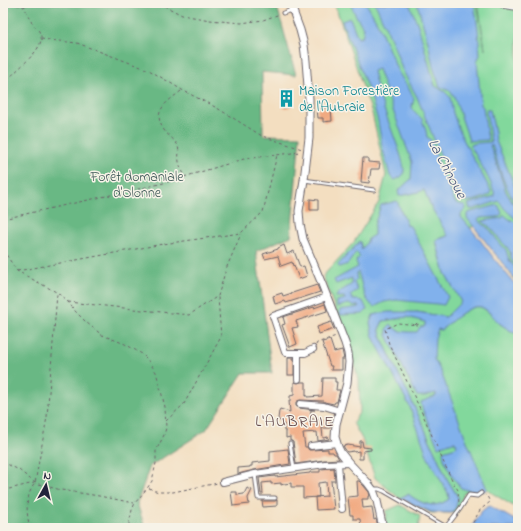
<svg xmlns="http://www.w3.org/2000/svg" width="521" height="531" font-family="'Indie Flower',sans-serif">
<rect width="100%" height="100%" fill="#f7f3e8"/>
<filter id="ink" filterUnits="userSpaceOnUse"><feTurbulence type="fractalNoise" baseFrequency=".025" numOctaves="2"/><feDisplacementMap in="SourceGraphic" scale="8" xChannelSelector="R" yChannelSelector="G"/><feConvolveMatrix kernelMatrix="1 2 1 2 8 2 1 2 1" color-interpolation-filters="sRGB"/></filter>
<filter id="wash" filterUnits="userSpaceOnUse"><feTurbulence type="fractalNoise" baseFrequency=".012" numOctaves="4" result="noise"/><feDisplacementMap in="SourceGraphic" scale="16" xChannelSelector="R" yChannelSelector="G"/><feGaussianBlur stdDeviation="0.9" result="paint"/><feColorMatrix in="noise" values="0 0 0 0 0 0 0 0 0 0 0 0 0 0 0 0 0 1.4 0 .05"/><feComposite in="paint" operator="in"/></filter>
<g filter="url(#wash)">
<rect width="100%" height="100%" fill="#f3dec0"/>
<g fill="#82d89c" stroke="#527d6c">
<path d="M332 3H477L485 49 478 3H518V284L475 226 436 240 441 260 445 273 462 302 446 317 417 312 370 323 410 407 417 425 448 493 449 499C435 510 421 504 408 494L400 498 431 512 458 497 447 479 422 423 383 341 379 329 383 321 407 317 428 322 441 330C450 323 472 301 483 308 489 312 494 318 499 323 505 327 511 332 518 334V509L492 493 487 489 484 491H471L464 493 456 513H431L399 498 375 478 362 439 353 423 360 411 359 380 348 345 323 276 354 242 379 202 386 175 372 113 336 8Z"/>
<polygon points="400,505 420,516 418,528 387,528 385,518 387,516 386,511"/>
</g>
<polygon fill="#69b884" stroke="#466d60" points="3,3 276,3 296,75 262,72 263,135 300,136 291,236 256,251 272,373 243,373 206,430 150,466 137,503 145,528 3,528"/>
<g fill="#81b1ec" stroke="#526a94">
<path d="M350 3H366L378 24 398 72 409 89 414 99 412 106 413 110 422 119 426 131 427 137 431 140 441 169 455 202 458 204 465 205 466 209 461 214V217L478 237 493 257 518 288V334C511 332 505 327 499 323 494 318 489 311 483 308 472 301 450 323 441 330L438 329 435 338 434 359 441 372 466 439 487 489 484 491H471L461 488 452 476 444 459 443 451 456 447 457 445 455 442H453L438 447 422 408 421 402 436 396V393L425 396H417L387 335V328L391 324C396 333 407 332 417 332L420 327 425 326V322L407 317 383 321 379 329 383 341 422 423 447 479 458 497 456 507 452 513 431 512 400 498 408 494C421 504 435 510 449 499L448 493 428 458 410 407 373 337 370 323 373 315 388 312H417L446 317 461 302 445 273 441 260 436 240 448 236 431 207 424 190 419 192 399 196 398 191 411 179 412 162 378 69 373 71C377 91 385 112 392 131 395 140 405 164 404 172 403 177 399 178 395 180L390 176 382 146 378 121 372 100 342 21 350 18 358 38 362 37 364 29 355 14Z"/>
<path d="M375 3H409L418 25 435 86 445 92 450 97 453 113 461 135 471 154 491 191 489 195C480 199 468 204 459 199L444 164 417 97 402 69 394 46Z"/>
<polygon points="417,3 474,3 478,29 480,55 477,61 481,105 483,107 488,140 469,141 467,134 454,96 450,91 440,87 433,67 428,42"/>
<path d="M486 110H490L495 132 496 141 518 194V206C504 189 499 166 492 145H490L506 192 512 202 518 208V220C513 217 509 213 505 209 502 206 501 203 499 201L474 209H470L468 204 495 196C493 183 477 158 470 145L477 143 491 142Z"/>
<path d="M397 201 407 225 410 226 448 297 444 305 437 304 396 300 384 302 374 307C362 298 363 285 358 272L356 274 357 280 354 281 355 285 358 290 350 295 353 300H358L363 301 367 310 363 314 340 315V310L359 307 358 306 348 304 337 307V301L345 299 344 297H336L338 293 352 284V278L336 284 334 280 358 267 356 261 360 256 356 252 348 264 339 267 338 265 360 241 362 250 369 238 374 235V226L381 205Z"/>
<polygon points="498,205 502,213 500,216 497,217 480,218 478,220 491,231 497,240 506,250 509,260 518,271 518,283 467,218 467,214 471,212"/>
<polygon points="504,215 509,219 518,224 518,268 511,259 510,252 507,247 500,240 496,234 490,227 482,221 502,218"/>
<path d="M490 506 518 522V528H475L473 526V525C478 516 481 509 490 506Z"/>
</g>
<g id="blocks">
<g fill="#f1a67c">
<polygon points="289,90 290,107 283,108 282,91"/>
<polygon points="331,107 332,121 323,122 323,118 318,118 317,109"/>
<polygon points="363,158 368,158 368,162 380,163 379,169 371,169 369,183 361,182"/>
<polygon points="310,199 318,200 318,210 310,210"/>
<polygon points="284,245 287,254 294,251 300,267 304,266 307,276 299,279 294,265 293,266 292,262 281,266 278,256 265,259 263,254 278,249 278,248"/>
<polygon points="317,285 320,292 286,303 285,301 275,304 273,296 282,293 283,296"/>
<polygon points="325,304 327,311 296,321 298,327 292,328 297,344 290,347 282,325 285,324 283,317 314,307 314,308"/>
<polygon points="331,322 334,329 319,334 317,327"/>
<polygon points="330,340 334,352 342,350 344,359 342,359 342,370 331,370 332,366 330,366 322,342"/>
<rect x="288" y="358" width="6" height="17"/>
<polygon points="323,378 335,378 335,382 337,382 336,390 340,390 337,402 335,402 334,404 324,402 324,401 322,401 300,400 296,402 296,406 299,408 315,410 311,410 310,419 331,420 330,428 322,428 323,438 328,437 329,439 318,441 317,432 303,433 305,447 307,447 309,450 311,450 328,449 328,452 333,452 334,454 336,454 339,459 324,460 296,464 293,442 290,440 290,437 286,438 286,431 284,431 284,424 278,419 279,411 280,409 290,412 289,401 290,401 290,396 294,395 294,382 298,383 301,382 306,382 306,396 307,395 307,397 322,396"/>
<polygon points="360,441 362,441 363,447 371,448 371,450 363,451 363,459 359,459 359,451 354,452 354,451 347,452 343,446 348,445 360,447"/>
<polygon points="288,449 290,464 254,470 238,474 238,468 250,467 250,466 252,466 252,463 270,461 270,451"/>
<polygon points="334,468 335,481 331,481 334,509 316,510 315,497 327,496 326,482 318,483 319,497 303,498 303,487 291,487 291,483 284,484 281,485 281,483 271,484 271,482 262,483 263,494 261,494 259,478 275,476 275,477 301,474 310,473 310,472 320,472 320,469"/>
<polygon points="357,481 359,481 363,485 369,492 370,496 368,496 368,499 362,499 363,508 372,507 374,520 376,519 378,526 374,527 374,528 361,528 360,519 353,519 353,515 350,515 348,497 358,496"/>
<polygon points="247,488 252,490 248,498 249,504 233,506 231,492 237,492 237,495 244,494"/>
<polygon points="277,500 277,506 263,507 262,501 275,501"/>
</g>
</g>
</g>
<g filter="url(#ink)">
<use href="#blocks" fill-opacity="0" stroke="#6b646a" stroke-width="1"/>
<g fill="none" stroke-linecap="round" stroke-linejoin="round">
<defs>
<g id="service">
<polyline points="283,13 292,10"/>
<polyline points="304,180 374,190"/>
<polyline points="290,443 294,469"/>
<polyline points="255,474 258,498 275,498"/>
<polyline points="374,489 379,489 384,491 446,527 446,528"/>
<polyline points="446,527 460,509 469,495 477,496 481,493"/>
</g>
<g id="minor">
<polyline points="501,3 504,5 518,7"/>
<polyline points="313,349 305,353 286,353 285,352 273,316 327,297"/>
<polyline points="298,354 298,379"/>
<polyline points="300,404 324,406 340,411"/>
<polyline points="311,446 337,443"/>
<polyline points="338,464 342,509"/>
<polyline points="223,482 255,474 325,464 349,463"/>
</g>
<polyline id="tertiary" points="290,3 300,30 304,45 306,61 309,99 309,138 304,180 299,211 300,224 303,239 322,284 345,343 348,353 349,362 347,383 336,424 335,437 338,447 341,453 349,463 367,482 373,490 377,501 383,528"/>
</defs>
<use href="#service" stroke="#6b646a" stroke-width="5"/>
<use href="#minor" stroke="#6b646a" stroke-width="8"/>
<use href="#tertiary" stroke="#6b646a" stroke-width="9"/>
<g stroke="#6b646a" stroke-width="1" stroke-dasharray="3 3" stroke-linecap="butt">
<polyline points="11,3 24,7"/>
<polyline points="159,3 182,15 210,20 241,23 263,20 280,14"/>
<polyline points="41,39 77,43 149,70 182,90 217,108 262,136 302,149"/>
<path d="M3 91C4 87 6 83 8 80 16 69 41 52 41 39 42 32 36 28 32 23 29 17 25 10 24 3"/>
<path d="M181 91C167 102 151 111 164 130 167 135 173 138 177 144 180 149 178 156 179 162 180 167 183 172 185 176"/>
<polyline points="3,219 160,184 244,159 300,152"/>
<polyline points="3,250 17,271 58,293 68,302 76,312 87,323 102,335 125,344 142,354 147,359 156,372 159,383 165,407 166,428 164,435 156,451 156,463 152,481 148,487 135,503 132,510 128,528"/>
<polyline points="17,271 163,244 241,233 263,212 277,155"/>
<polyline points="68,302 189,315 218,296 226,269 241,234"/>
<polyline points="415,325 418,322 418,325 398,323 385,329 389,344 423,415 443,461 454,484 458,490 459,503"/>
<polyline points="316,345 317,343 336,336"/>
<polyline points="166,421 184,404 221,337 218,297"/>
<polyline points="3,462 19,470 35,483 61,490 99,496 134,503"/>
<polyline points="149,488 158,492 173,492 218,483"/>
<polyline points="3,489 9,489 34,483"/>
<path d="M30 528C26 513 25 496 35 483L47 417 57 294"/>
<polyline points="470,528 480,510 490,502 487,496 485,495"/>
</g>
<use href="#service" stroke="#fff" stroke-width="3"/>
<use href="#minor" stroke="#fff" stroke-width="6"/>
<use href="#tertiary" stroke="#fff" stroke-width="7"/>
</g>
</g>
<defs>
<symbol id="building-bare" viewBox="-9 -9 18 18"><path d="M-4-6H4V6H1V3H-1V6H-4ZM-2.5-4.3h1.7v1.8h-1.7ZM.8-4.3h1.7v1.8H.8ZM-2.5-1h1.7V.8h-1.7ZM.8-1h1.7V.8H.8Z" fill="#0f9aa8" stroke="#f7f3e8" stroke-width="2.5" paint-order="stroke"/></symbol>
</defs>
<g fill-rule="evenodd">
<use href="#building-bare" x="274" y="86" width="25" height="25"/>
</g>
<g text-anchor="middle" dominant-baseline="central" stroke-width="3" stroke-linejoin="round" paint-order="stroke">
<g font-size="14" fill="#0d838f" stroke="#f7f3e8" text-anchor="start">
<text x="299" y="91">Maison Forestière<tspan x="299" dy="16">de l'Aubraie</tspan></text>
</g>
<g font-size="14" fill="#3f5958" stroke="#f7f3e8">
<text x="137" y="177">Forêt domaniale<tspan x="137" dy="16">d'Olonne</tspan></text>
</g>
<g font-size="15" font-style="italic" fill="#435479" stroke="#f7f3e8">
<text transform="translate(447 169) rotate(62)">La Ch'noue</text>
</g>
<g font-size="16" letter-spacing="1" fill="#6a5052" stroke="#f7f3e8">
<text x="295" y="422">L'AUBRAIE</text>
</g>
</g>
<rect width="521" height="531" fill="none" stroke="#f7f3e8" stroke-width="16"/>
<g transform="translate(46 485) rotate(8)" stroke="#f7f3e8" stroke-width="3" paint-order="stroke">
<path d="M0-3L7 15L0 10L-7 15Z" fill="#22223b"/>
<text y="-6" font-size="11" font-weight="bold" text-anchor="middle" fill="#22223b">N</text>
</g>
</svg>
